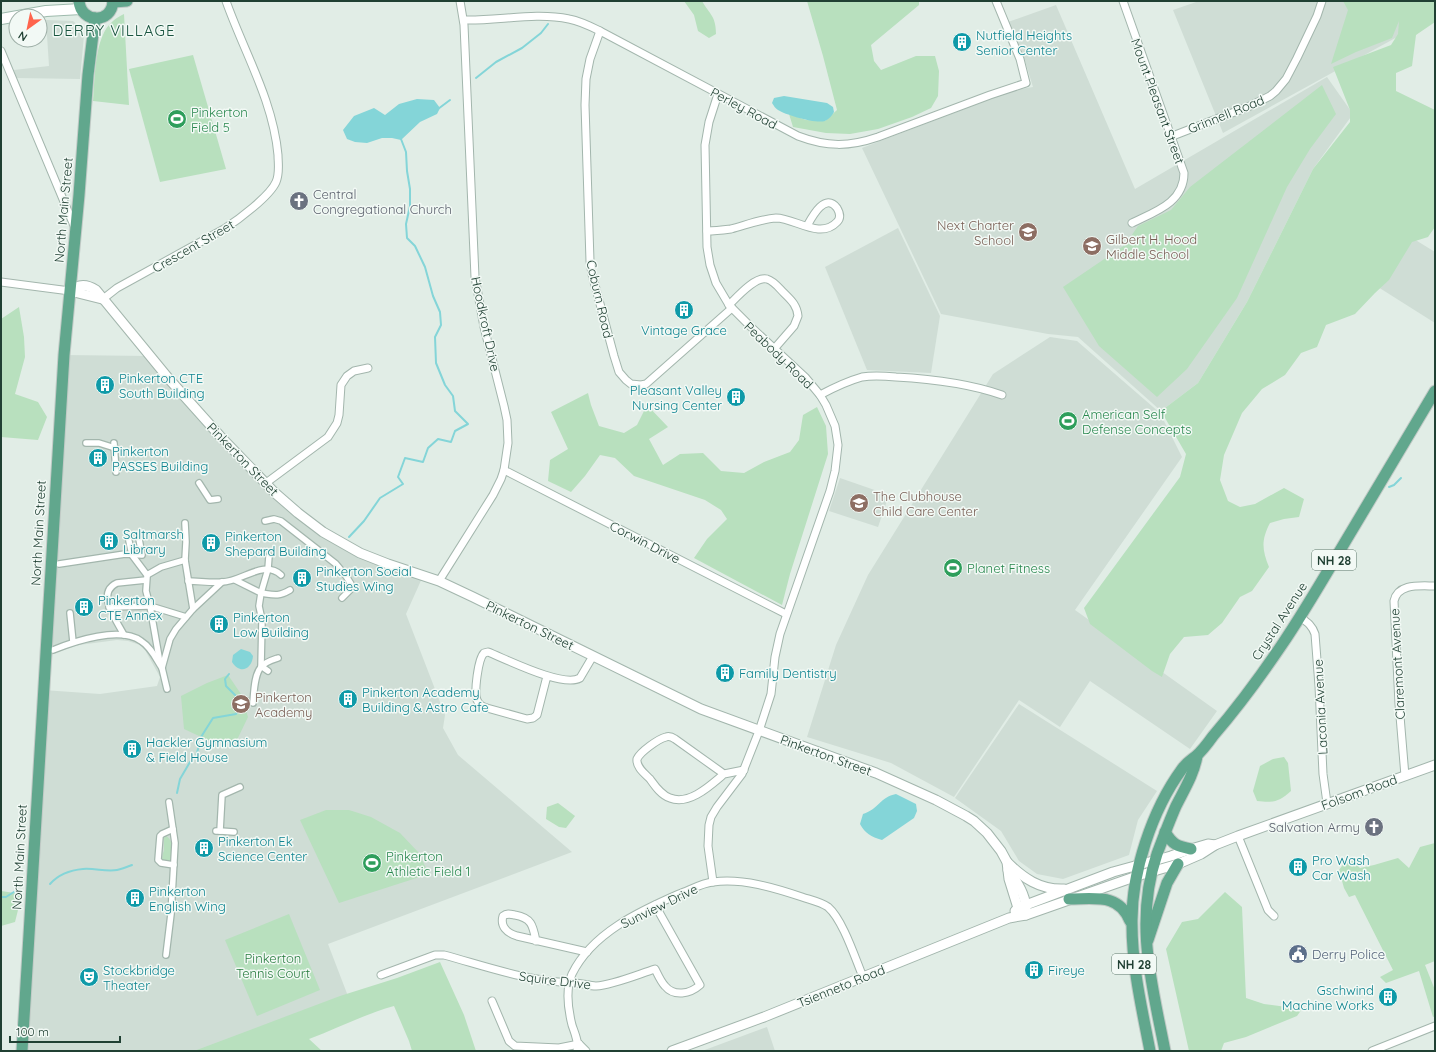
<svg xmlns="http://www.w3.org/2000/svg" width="1436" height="1052" font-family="Quicksand,sans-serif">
<rect width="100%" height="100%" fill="#e1ede6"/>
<g fill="#cfddd5">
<polygon points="1199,1 1408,1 1399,36 1223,133 1173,10"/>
<polygon points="1056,5 1135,189 1327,77 1353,114 1313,169 1247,302 1198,383 1161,411 1078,337 1048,334 941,314 862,148 1014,90 1033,87 1025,61 1008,22"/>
<polygon points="46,20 73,21 80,27 84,35 80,79 16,78 14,70 49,66"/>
<polygon points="898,228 940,316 931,373 867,370 825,267"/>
<polygon points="1409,236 1435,252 1435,323 1378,287"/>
<polygon points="1050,337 1077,341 1160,413 1182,457 1075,610 1217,711 1190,749 1090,681 1060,727 1019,700 954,797 891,763 807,737 836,645 868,575 993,374"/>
<polygon points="64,355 149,356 253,469 337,540 423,576 406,614 445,715 443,728 458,755 572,852 328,944 356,1017 223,1051 22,1051 43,690 100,694 157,686 160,677 145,650 140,645 128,641 117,640 79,645 45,656"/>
<polygon points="840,478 889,495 878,527 829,511"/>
<polygon points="1019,704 1157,791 1138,820 1129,855 1063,879 1037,874 1019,861 1001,831 955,798"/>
<polygon points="767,1027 775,1051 702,1051"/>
</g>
<g fill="#b8e0be">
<path d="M684 1H702C710 15 716 16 716 34L709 38 698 31 694 15Z"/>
<polygon points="807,1 919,1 919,5 871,45 874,61 881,70 916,56 935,56 939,71 938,96 931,108 912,117 878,129 850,134 826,133 793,127 789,114 806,120 825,121 837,110 823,56"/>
<path d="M1343 1H1435V22L1416 35 1412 66 1396 73V91L1435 110V227L1428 237 1412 242 1389 280 1375 293 1355 314 1326 325 1317 347 1301 353 1285 375 1262 389 1242 413 1224 455 1220 480 1228 501 1240 507 1255 504 1284 488 1304 499 1299 517 1284 519 1270 523C1261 540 1262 550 1269 567L1252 591 1240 597 1222 623 1208 635 1184 637 1170 654 1162 677 1152 671 1090 624 1084 608 1180 477 1186 454 1161 411 1198 383 1247 302 1313 169 1350 122V110L1333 67 1391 45 1398 34 1399 21 1392 38 1356 52 1331 64 1348 10Z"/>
<path d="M124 14 129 105 93 101C95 79 94 36 113 21 116 18 120 16 124 14Z"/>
<polygon points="193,55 226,169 160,182 129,69"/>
<polygon points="1322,85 1336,114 1310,149 1287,187 1237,298 1187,369 1157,397 1099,346 1063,287 1125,245 1138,226 1171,210 1190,187"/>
<polygon points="19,307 24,337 25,357 15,394 38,402 47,417 38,440 1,437 1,319"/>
<polygon points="588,393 591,405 599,426 624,433 637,425 647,405 668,427 649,439 663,465 680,454 703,453 721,471 744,473 764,462 790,452 799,440 803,415 817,407 826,426 828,454 790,574 782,605 694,558 707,539 727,519 721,510 705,500 634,476 615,458 600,455 585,476 571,492 548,481 550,460 568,449 551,412"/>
<polygon points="228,675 241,694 248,717 236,742 214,743 184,729 181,696 207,683"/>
<path d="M1284 757 1288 763 1291 791C1279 802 1273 803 1257 801L1253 791 1260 766 1273 759Z"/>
<polygon points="558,803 575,816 566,828 559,827 546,819 547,807"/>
<polygon points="326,810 349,810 371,817 400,833 418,852 429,874 339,903 300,820"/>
<path d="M166 836C174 840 172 853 170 861L162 860 163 853 164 851V838Z"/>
<polygon points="1435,843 1435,961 1425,965 1435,990 1435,1016 1433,1017 1419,971 1386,983 1380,977 1393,970 1355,895 1349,897 1344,888 1339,870 1345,862 1353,861 1360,868 1374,865 1398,858 1409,868 1420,847"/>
<polygon points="1,891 22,894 15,922 1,926"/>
<polygon points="1225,892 1242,907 1246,998 1264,1004 1302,1009 1297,1016 1246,1037 1224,1043 1221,1051 1189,1051 1166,949 1182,922 1198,919"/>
<polygon points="289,914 320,990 257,1016 225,940"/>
<path d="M440 962 464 1015 476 1051H412L409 1041 394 1006C365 1014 338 1028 309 1039L322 1051H194L340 996 397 978Z"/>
</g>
<g fill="#84d5d8">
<path d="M784 96 827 103 833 107 834 112C832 116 829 119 825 121 816 124 786 115 778 110 775 108 774 106 772 103L774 98Z"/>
<polygon points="417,99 434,100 440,108 437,114 420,122 401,140 392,138 382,138 367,143 355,142 347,139 343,130 354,116 374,108 385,115 399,104"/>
<path d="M241 649 250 652 253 656C252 669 240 675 232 662L233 655Z"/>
<path d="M896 794 916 804 917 811 914 818 882 840C871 837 865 833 860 824L863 814C879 809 880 797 896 794Z"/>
</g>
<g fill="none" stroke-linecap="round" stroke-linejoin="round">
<g stroke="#84d5d8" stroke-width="2">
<polyline points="476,78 496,62 522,48 541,33 548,24"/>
<polyline points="438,109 450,100"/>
<polyline points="1389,487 1394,485 1401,478"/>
<polyline points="349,537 364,521 380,498 403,484 398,477 405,458 423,462 428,448 438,439 451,442 455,431 468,424 455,411 453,396 445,385 436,363 435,337 441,325 440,312 433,296 425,267 415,246 407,238 406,224 410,206 410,189 407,171 406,152 401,139"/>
<polyline points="177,793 180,779 190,762 196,757 201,737 213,718 236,714 241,707 236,696 226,686 225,679 229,674"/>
<path d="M50 884C58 875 71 870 83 869 95 868 106 872 117 870 122 869 127 867 132 865"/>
<polyline points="1,897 6,897 17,890"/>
</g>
<defs>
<g id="pedestrian">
<polyline points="86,443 99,443 115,448"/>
<polyline points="114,443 116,472"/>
<polyline points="199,483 210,500 218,499"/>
<polyline points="265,521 274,519 281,521 336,564 346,576 351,584 350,590 342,598"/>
<polyline points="129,541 132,555 147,575 161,567 185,560"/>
<path d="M269 556 268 569 261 593C274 595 278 597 290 590"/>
<polyline points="59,564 125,554 142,555 139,539"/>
<polyline points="235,580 261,593 259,606 262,620 261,666 268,671"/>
<path d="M188 581C199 581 211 583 222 582 242 582 263 559 281 575"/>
<polyline points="109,607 150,606 146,591 147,577"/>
<polyline points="193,609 222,582"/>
<polyline points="70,613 73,642"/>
<path d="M124 635C117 621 95 593 117 583L146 580"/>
<path d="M53 650C75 641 120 626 141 641 151 647 156 659 162 668"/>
<polyline points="160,663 150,606 186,617"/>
<polyline points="167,689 162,668 170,639 176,629 193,609 185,560 186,542 185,523"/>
<path d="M253 703C254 693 254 675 261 667 265 662 272 660 278 658"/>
<polyline points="173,829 162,834 160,836 158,860 161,863 174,865"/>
<polyline points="216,831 220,831 222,795 240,787"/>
<polyline points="220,831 234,832"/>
<polyline points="166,955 171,914 175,843 169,802"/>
</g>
<g id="minor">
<path d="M1123 1 1184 173C1184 203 1154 212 1132 223"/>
<path d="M464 20C498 21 535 12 569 19 580 21 590 26 600 31L798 136C827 147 849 147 878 137L990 95 1026 83 1020 59 996 1"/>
<polyline points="600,31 590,59 586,79 585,105 590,261 592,274 614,356 619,372 626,380 631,384 641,385 646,384 732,308"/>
<polyline points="1,51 75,228"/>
<polyline points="1170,137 1250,106 1270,96 1276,91 1286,79 1297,58 1317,16 1322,1"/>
<path d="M707 231C715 231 723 230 731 229 746 225 761 219 776 218 795 218 820 240 837 222 841 218 840 213 837 208 825 192 812 217 807 226"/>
<polyline points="1,282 70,291"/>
<path d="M103 299 117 288 224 229C238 220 270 196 276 182 280 173 278 163 278 155 273 100 244 52 226 1"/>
<path d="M729 305C737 297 755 276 767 279 774 281 779 288 784 293 791 300 797 305 798 316L794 326 774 349"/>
<path d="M820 395C833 388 848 381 862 377 874 375 885 376 896 377 932 379 968 383 1002 395"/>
<polyline points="504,470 786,614"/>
<polyline points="266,483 328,437 337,423 339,415 341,385 347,376 354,371 368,368"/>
<polyline points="439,581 493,495 501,479 504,470 508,443 507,420 504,406 484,327 475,277 464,25 460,1"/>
<path d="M1300 617C1307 622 1312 625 1315 634L1319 686 1323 774 1327 803"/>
<path d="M547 676 537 715 533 718 527 719 487 708C482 707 479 705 477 700 474 692 478 659 484 653L488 652C506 659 563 688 580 678L593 656"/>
<path d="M724 774C711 785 689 806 670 798 661 795 655 786 650 779 644 773 636 767 637 759 640 752 658 739 666 737 669 736 672 737 675 739L724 774 744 770"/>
<path d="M1405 776 1399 704 1394 601C1398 583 1420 586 1435 586"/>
<polyline points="1238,836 1268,910 1274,916"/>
<polyline points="713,882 708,846 709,825 711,817 717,807 742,774 759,731 771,694 775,657 780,634 830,491 835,471 838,445 835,426 826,405 820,395 805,377 751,327 729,305 716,283 710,265 707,247 705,145 709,122 718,94"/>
<path d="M536 941C533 926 532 918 515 915 510 914 507 913 503 916 500 926 507 933 517 936L587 952"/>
<path d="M381 975 435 955H444C488 967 529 982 575 983 582 983 589 986 596 986 613 985 639 974 655 969 658 975 661 982 665 986 674 997 690 994 700 985L655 905"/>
<polyline points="492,1001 509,1041 515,1046 559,1048 579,1044"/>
<polyline points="579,1044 586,1051"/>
<path d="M577 1051C579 1042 575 1034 572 1025 568 1009 565 990 572 974 592 933 640 911 679 894 690 890 702 883 713 882 743 878 775 888 802 897 811 900 821 902 828 907 843 920 855 958 863 977"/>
<polyline points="1372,1051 1435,1026"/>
</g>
<g id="tertiary">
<path d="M70 291C78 284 87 284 96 290L169 379 220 436 275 493 298 513 323 532 360 553 388 564 439 581 473 597 701 709 876 773 936 800 966 816 974 821 987 833 1001 851 1007 862 1009 879 1018 908 1026 915"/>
<polyline points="70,291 102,299"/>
<path d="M1007 862C1023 878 1040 890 1064 889"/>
<path d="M1008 870C1017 881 1026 895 1026 910"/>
<polyline points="1015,911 1018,908 1113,872 1171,856 1191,849 1208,844 1215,845"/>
<polyline points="672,1051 764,1017 1009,918 1026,915 1137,876 1178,864 1201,854 1215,845 1238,836 1435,765"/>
</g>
<polyline id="secondary" points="1,19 46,11 81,9"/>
<g id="primary">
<path d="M79 1C81 24 112 24 113 1"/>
<polyline points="113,2 127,1"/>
<path d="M1165 832C1173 845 1177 846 1191 849"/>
<path d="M1069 899C1095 899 1119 893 1130 921"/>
<polyline points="1148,940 1167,883 1178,864"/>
<polyline points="22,1051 64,355 79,195 88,75 95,18"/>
<path d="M1150 1051C1142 1009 1132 967 1132 924 1131 873 1152 810 1182 769 1186 763 1191 760 1196 756 1202 751 1208 743 1213 736 1237 708 1260 677 1281 646 1307 608 1330 567 1354 527 1381 482 1408 436 1435 391"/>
<path d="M1165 1051C1152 984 1134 922 1157 854 1163 838 1169 822 1176 806 1184 790 1194 774 1197 756"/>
</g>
</defs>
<use href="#pedestrian" stroke="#a3b6ad" stroke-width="8"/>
<use href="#minor" stroke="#a3b6ad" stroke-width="9"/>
<use href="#tertiary" stroke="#a3b6ad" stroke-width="11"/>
<use href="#secondary" stroke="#9ebaad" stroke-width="12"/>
<use href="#primary" stroke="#c1cac6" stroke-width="13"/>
<use href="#pedestrian" stroke="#fff" stroke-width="5.5"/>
<use href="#minor" stroke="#fff" stroke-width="7"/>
<use href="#tertiary" stroke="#fff" stroke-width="9"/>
<use href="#secondary" stroke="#fff" stroke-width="10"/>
<use href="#primary" stroke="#61a78d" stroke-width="11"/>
</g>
<defs>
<symbol id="building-disc" viewBox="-11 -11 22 22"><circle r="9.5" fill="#0f9aa8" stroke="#f2f9f5"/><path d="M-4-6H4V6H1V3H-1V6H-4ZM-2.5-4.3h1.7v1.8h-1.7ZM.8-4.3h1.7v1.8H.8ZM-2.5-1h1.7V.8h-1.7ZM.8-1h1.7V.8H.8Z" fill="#fff"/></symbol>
<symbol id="stadium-disc" viewBox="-11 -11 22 22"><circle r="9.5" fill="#2e9e5b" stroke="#f2f9f5"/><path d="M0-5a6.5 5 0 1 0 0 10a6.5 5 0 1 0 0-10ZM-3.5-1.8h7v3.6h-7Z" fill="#fff"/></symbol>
<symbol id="church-disc" viewBox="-11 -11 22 22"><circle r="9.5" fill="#6b7280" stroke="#f2f9f5"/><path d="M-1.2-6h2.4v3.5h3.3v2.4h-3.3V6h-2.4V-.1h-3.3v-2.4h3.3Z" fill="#fff"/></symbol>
<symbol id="school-disc" viewBox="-11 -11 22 22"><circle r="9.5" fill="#8d6e63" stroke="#f2f9f5"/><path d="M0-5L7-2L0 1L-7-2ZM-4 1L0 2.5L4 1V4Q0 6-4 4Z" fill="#fff"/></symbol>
<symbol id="civic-disc" viewBox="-11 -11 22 22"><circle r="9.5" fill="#5c6f8a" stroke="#f2f9f5"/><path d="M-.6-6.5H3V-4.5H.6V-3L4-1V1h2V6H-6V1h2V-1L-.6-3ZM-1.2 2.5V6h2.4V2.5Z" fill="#fff"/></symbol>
<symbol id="theatre-disc" viewBox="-11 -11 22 22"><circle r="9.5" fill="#0f9aa8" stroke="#f2f9f5"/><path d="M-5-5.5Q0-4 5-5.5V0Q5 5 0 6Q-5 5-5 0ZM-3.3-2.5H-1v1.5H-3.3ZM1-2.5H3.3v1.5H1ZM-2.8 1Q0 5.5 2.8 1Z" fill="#fff"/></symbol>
</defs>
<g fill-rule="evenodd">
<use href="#building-disc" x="951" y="31" width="22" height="22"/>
<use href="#stadium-disc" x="166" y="108" width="22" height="22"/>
<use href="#church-disc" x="288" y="190" width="22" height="22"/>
<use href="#school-disc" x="1017" y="221" width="22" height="22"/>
<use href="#school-disc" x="1081" y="235" width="22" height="22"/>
<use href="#building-disc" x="673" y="299" width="22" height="22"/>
<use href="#building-disc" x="94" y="374" width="22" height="22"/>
<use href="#building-disc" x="725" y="386" width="22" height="22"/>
<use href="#stadium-disc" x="1057" y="410" width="22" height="22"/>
<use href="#building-disc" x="87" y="447" width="22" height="22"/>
<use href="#school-disc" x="848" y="492" width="22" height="22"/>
<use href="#building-disc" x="98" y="530" width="22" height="22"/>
<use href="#building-disc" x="200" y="532" width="22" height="22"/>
<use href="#stadium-disc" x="942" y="557" width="22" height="22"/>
<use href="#building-disc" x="291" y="567" width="22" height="22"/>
<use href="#building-disc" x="73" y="596" width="22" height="22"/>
<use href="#building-disc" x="208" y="613" width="22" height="22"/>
<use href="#building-disc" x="714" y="662" width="22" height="22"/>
<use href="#building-disc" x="337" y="688" width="22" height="22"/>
<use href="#school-disc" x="230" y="693" width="22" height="22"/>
<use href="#building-disc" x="121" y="738" width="22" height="22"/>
<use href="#church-disc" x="1363" y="816" width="22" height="22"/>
<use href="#building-disc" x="193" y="837" width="22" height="22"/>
<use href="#stadium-disc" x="361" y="852" width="22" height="22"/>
<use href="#building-disc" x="1287" y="856" width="22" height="22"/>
<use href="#building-disc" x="124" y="887" width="22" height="22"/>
<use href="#civic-disc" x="1287" y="943" width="22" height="22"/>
<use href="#building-disc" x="1023" y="959" width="22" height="22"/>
<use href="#theatre-disc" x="78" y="966" width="22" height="22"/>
<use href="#building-disc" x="1377" y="986" width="22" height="22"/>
</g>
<g text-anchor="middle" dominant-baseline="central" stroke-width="3" stroke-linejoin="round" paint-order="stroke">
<g fill="#f2f9f5" stroke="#5f786d" stroke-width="1">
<rect x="1312" y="550" width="44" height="20" rx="3"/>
<rect x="1112" y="954" width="44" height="20" rx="3"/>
</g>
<g font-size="12" font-weight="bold" fill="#204033">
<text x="1334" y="560">NH 28</text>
<text x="1134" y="964">NH 28</text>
</g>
<g font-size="13" fill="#0d838f" stroke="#f2f9f5" text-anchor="start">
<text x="976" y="35">Nutfield Heights<tspan x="976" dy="15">Senior Center</tspan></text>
<text x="684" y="330" text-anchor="middle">Vintage Grace</text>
<text x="119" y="378">Pinkerton CTE<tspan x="119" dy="15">South Building</tspan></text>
<text x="722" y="390" text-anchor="end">Pleasant Valley<tspan x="722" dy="15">Nursing Center</tspan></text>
<text x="112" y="451">Pinkerton<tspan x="112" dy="15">PASSES Building</tspan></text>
<text x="123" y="534">Saltmarsh<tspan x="123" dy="15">Library</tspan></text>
<text x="225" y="536">Pinkerton<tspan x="225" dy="15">Shepard Building</tspan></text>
<text x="316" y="571">Pinkerton Social<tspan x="316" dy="15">Studies Wing</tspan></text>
<text x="98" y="600">Pinkerton<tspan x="98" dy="15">CTE Annex</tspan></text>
<text x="233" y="617">Pinkerton<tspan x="233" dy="15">Low Building</tspan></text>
<text x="739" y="673">Family Dentistry</text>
<text x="362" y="692">Pinkerton Academy<tspan x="362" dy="15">Building &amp; Astro Cafe</tspan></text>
<text x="146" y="742">Hackler Gymnasium<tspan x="146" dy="15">&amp; Field House</tspan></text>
<text x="218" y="841">Pinkerton Ek<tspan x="218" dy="15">Science Center</tspan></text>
<text x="1312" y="860">Pro Wash<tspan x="1312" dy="15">Car Wash</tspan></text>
<text x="149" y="891">Pinkerton<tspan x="149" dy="15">English Wing</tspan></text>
<text x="103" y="970">Stockbridge<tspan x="103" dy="15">Theater</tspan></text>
<text x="1048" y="970">Fireye</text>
<text x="1374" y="990" text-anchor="end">Gschwind<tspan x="1374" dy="15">Machine Works</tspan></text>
</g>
<g font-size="13" fill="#204033" stroke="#f2f9f5">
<text transform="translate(1158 101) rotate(70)">Mount Pleasant Street</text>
<text transform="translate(744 108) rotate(28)">Perley Road</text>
<text transform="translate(1226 114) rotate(-22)">Grinnell Road</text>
<text transform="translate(63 210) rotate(-85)">North Main Street</text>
<text transform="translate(193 246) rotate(-30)">Crescent Street</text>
<text transform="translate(600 299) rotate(77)">Coburn Road</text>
<text transform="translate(486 324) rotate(78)">Hoodkroft Drive</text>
<text transform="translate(779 355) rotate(44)">Peabody Road</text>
<text transform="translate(243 459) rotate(46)">Pinkerton Street</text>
<text transform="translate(38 533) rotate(-87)">North Main Street</text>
<text transform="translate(645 542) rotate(27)">Corwin Drive</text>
<text transform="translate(1279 621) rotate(-57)">Crystal Avenue</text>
<text transform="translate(530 625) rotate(26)">Pinkerton Street</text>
<text transform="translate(1397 664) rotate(-93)">Claremont Avenue</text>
<text transform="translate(1320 707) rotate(-93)">Laconia Avenue</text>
<text transform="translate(826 755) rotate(20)">Pinkerton Street</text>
<text transform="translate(1359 792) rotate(-20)">Folsom Road</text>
<text transform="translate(19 857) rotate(-87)">North Main Street</text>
<text transform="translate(659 906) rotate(-26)">Sunview Drive</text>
<text transform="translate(555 980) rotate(7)">Squire Drive</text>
<text transform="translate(841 986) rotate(-22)">Tsienneto Road</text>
</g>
<g font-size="13" fill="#27864d" stroke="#f2f9f5" text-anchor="start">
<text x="191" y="112">Pinkerton<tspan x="191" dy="15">Field 5</tspan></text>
<text x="1082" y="414">American Self<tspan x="1082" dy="15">Defense Concepts</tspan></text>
<text x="967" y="568">Planet Fitness</text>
<text x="386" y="856">Pinkerton<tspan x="386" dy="15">Athletic Field 1</tspan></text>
</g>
<g font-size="13" fill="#5b616d" stroke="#f2f9f5" text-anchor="start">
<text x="313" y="194">Central<tspan x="313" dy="15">Congregational Church</tspan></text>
<text x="1360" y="827" text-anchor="end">Salvation Army</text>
</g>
<g font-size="13" fill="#785e54" stroke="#f2f9f5" text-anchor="start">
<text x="1014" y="225" text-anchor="end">Next Charter<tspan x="1014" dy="15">School</tspan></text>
<text x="1106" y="239">Gilbert H. Hood<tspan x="1106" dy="15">Middle School</tspan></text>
<text x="873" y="496">The Clubhouse<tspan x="873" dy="15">Child Care Center</tspan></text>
<text x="255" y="697">Pinkerton<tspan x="255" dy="15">Academy</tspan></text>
</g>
<g font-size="13" fill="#4e5e75" stroke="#f2f9f5" text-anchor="start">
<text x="1312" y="954">Derry Police</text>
</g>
<g font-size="13" fill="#267b3d" stroke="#f2f9f5">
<text x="273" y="958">Pinkerton<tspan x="273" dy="15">Tennis Court</tspan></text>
</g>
<g font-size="15" letter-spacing="1" fill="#19543f" stroke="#f2f9f5">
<text x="114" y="30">DERRY VILLAGE</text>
</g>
</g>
<rect width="1436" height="1052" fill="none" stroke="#204033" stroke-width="4"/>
<g transform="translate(28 28) rotate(213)"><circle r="19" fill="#f2f9f5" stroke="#9eafa7"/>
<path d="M0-3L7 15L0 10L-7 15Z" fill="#ff644d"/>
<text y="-6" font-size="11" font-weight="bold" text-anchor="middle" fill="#204033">N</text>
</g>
<path d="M10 1036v6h110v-6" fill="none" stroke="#204033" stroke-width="2"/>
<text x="16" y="1036" font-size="12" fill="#204033" stroke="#f2f9f5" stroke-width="3" paint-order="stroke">100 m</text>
</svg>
